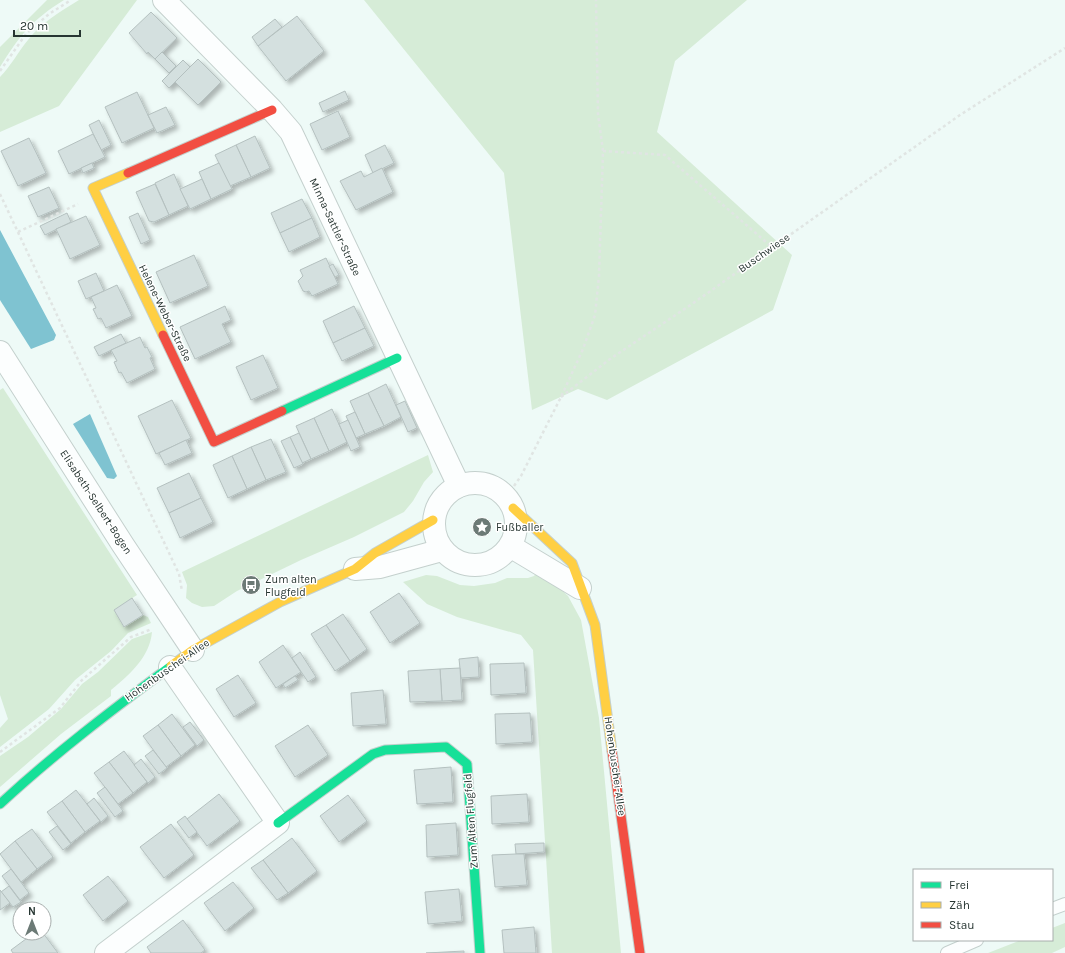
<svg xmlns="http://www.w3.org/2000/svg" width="1065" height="953" font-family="Karla,sans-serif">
<defs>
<filter id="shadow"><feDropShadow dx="3.5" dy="3.5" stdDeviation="2" flood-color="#0004"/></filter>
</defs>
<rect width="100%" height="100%" fill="#eefaf7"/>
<g fill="#d6ecd7">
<path d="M47 0H64C32 20 20 35 0 67V47Z"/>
<path d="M79 0H137L59 106 0 132V77C11 66 18 52 28 40 41 23 61 11 79 0Z"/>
<polygon points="364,0 747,0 675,61 657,132 792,255 773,310 607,400 578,389 532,410 504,173"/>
<polygon points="3,388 137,595 114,610 124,626 143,615 148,617 151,623 128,633 111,651 75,680 49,709 0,747 0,728 8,719 0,695 0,390"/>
<polygon points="428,455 433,472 424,482 413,501 404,512 354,537 301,560 237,591 214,606 202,607 192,603 186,598 187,585 182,572"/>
<polygon points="538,571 552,581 568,596 581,620 599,718 621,953 552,953 533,650 521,635 457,617 427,604 403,582 426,575 437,576 460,585 474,586 495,583 507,578 528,578 534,576"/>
<path d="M152 632C150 657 129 675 111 690V696L61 734 0 787V756L28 737 61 709 82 684 98 672 132 639Z"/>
<polygon points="1065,923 1065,947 1052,953 988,953 1021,940 1052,940 1052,928"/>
</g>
<g fill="#7fc3d1">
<polygon points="0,230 56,335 54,340 31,349 0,300"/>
<polygon points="90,414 117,476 114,479 107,478 73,424"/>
</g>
<g fill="#d4e0df" stroke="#b4c0bf" filter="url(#shadow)">
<polygon points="151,12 177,38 155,59 148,52 147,54 129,33"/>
<polygon points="297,16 324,51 286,81 258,46"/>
<polygon points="275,19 282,27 258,46 252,37"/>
<polygon points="162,52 176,66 169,73 155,59"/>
<polygon points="198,59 221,82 198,105 175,82"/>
<polygon points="183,60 190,67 169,88 162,81"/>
<polygon points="345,91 349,100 323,112 319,103"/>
<polygon points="137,92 154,128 122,143 105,107"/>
<polygon points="166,107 175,125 157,133 148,115"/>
<polygon points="338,111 350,137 322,150 310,124"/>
<polygon points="99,120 111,145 101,150 89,125"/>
<polygon points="93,134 105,157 69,174 58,151"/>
<polygon points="255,136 270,168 251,177 236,145"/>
<polygon points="29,138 46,173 18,186 1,151"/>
<polygon points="236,145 251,177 230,186 215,155"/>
<polygon points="385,145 394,163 373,173 365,155"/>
<polygon points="92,163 94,168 83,173 81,168"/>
<polygon points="219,163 232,189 211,199 199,172"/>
<polygon points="382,168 393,192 356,210 340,181 361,171 364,177"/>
<polygon points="174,174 188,206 169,215 155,183"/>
<polygon points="202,179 211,199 190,209 180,189"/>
<polygon points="155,184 169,215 154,222 149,221 136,192"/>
<polygon points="49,187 59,208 38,217 28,196"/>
<polygon points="302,199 312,218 280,233 271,213"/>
<polygon points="67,213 71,222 45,235 40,226"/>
<polygon points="138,213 150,240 141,244 129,217"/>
<polygon points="86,216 100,245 70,259 56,229"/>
<polygon points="312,218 320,237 289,252 280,233"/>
<polygon points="194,255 208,286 170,303 156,272"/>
<polygon points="326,258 338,284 312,296 309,291 306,292 303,291 298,281 303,276 300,270"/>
<polygon points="333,264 339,275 335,277 329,266"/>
<polygon points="96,273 104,291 86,299 78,281"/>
<polygon points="117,285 132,316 106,328 101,318 98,319 93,309 96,308 91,297"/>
<polygon points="225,306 231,320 222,324 231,342 195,359 180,327"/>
<polygon points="354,306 365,328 333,343 323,321"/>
<polygon points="365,328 374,346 342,361 333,343"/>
<polygon points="121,334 126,343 99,356 94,347"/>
<polygon points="140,337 145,348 147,347 152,357 150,358 155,369 127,383 121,372 119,373 114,362 117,361 111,350"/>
<polygon points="263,355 278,388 251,400 236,367"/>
<polygon points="386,384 401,417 384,426 368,393"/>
<polygon points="368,393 384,426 365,434 350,401"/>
<polygon points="172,400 191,438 156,454 138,416"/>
<polygon points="405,401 417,428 408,432 396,405"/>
<polygon points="332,409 347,442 329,451 314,418"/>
<polygon points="355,412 365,434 356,438 346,416"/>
<polygon points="314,418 329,451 311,459 296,426"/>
<polygon points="348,420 360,447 351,451 339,424"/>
<polygon points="299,433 311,459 302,463 290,437"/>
<polygon points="290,437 303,464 294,468 281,441"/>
<polygon points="271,439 286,472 266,480 251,447"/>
<polygon points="186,440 192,453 165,465 159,453"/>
<polygon points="251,447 266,480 247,489 232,456"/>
<polygon points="232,456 247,489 228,498 213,465"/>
<polygon points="189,473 201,498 169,513 157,488"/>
<polygon points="201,498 213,522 180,538 169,513"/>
<polygon points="399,593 420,623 390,643 370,612"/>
<polygon points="132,598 143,615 124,627 114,610"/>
<polygon points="343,614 367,649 350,661 326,625"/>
<polygon points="326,625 350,661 335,671 311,634"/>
<polygon points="283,645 301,672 276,688 259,662"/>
<polygon points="300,652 316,677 308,682 292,658"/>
<polygon points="478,657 479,677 461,678 459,659"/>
<polygon points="524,663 526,693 491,695 490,664"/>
<polygon points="460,668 462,700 442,701 440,669"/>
<polygon points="440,669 442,701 410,702 408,671"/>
<polygon points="238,675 256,703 234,717 216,689"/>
<polygon points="295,676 298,680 285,688 283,684"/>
<polygon points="383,690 386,724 353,726 351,693"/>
<polygon points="530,713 532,742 496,744 495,714"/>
<polygon points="172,714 195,745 181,756 158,725"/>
<polygon points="190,722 204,740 197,746 183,727"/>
<polygon points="158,725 181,756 166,767 143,736"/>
<polygon points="308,725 328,755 295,777 275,746"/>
<polygon points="153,750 167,768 159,774 145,756"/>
<polygon points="124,751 147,782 133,793 109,762"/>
<polygon points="141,759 155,777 148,783 134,765"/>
<polygon points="109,762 133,793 118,804 94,773"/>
<polygon points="451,767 453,802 417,804 414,770"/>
<polygon points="105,787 123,811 115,817 97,793"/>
<polygon points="76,790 100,821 85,832 62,801"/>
<polygon points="219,794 240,821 207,846 187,819"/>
<polygon points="527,794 529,822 492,824 491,796"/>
<polygon points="348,795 367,821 339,842 320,816"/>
<polygon points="94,798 108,816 101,822 87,804"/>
<polygon points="62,801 85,832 71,843 47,812"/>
<polygon points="185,816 197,832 189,838 177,822"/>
<polygon points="456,823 458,855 427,857 426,825"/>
<polygon points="171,824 194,855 164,878 140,847"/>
<polygon points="57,826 71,844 63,850 49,832"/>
<polygon points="32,829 53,857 37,869 15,841"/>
<polygon points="292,838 317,871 288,893 263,860"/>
<polygon points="15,841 37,869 21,882 0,854"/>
<polygon points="544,843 544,852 516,854 515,844"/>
<polygon points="516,854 524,854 527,885 495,887 492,855"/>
<polygon points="263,860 288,893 277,900 251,868"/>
<polygon points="11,869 29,893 20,900 2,876"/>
<polygon points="108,876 128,901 103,921 83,895"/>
<polygon points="233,882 254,908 225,931 204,903"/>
<polygon points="9,886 21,902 13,907 1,892"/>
<polygon points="459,889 462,921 428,924 425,892"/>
<polygon points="0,890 10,903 0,910"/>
<polygon points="183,920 205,950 201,953 151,953 147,947"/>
<polygon points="534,927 536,953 504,953 502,930"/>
<polygon points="34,933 43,933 58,953 13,953 11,950"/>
<polygon points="464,951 464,953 426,953"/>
</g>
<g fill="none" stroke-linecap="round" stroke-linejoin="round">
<defs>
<g id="lane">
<polyline points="1052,909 1065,904"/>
<polyline points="947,953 977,940"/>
</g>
<g id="street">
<polyline points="164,0 272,110 291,132 459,486"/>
<polyline points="0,352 123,545 193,650"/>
<circle cx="475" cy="524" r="41"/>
<polyline points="510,546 580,588"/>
<polyline points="355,569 380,567 442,550"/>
<polyline points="106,953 278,823 170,667"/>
</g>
<g id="fast">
<polyline points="282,411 397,358"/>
<path d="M0 804C54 754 112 710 171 666"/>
<polyline points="278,823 373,754 385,750 446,747 467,764 480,953"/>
</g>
<g id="slow">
<polyline points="128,173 93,188 163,335"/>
<polyline points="513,508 572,563 595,625 612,751"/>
<polyline points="171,666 193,650 280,602 355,569 375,553 433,520"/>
</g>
<g id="jam">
<polyline points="128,173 272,110"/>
<polyline points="163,335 214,442 282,411"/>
<polyline points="612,751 640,953"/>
</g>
</defs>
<use href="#lane" stroke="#c4d0cd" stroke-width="14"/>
<use href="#street" stroke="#c4d0cd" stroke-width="24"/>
<use href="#fast" stroke="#c4d0cd" stroke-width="11"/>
<use href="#slow" stroke="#c4d0cd" stroke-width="11"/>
<use href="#jam" stroke="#c4d0cd" stroke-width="11"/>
<g stroke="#e0e5e3" stroke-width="2.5" stroke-dasharray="3 3" stroke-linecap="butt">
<polyline points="0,71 26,34 49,14 71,0"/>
<polyline points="603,151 665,155 773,248"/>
<polyline points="0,194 179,574 182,591"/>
<polyline points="18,232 78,204"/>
<polyline points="561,397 610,359 692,304 960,115 1065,48"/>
<polyline points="514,486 521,476 561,397 583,349 595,315 599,276 603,151 598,114 596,0"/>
<polyline points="0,752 60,708 82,680 131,637 152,629"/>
</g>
<use href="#lane" stroke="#fcfefe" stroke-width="12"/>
<use href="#street" stroke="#fcfefe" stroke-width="22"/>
<use href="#fast" stroke="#16e098" stroke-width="9"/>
<use href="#slow" stroke="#ffcf43" stroke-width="9"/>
<use href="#jam" stroke="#f24e42" stroke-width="9"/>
</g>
<defs>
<symbol id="sight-disc" viewBox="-11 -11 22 22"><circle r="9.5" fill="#6c7a76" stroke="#fff"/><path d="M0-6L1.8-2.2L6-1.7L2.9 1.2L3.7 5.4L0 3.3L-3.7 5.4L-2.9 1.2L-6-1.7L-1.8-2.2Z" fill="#fff"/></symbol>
<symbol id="bus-disc" viewBox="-11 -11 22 22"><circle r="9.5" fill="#6c7a76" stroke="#fff"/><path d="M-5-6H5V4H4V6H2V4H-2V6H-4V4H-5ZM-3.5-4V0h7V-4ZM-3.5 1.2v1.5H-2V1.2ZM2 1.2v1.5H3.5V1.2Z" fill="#fff"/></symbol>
</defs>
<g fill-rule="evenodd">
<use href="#sight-disc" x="471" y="516" width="22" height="22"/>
<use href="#bus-disc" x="240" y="574" width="22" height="22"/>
</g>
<g text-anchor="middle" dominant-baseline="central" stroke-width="3" stroke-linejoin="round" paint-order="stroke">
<g font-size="11" fill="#263531" stroke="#fff">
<text transform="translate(335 227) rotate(65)">Minna-Sattler-Straße</text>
<text transform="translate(764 253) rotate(-35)">Buschwiese</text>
<text transform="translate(165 313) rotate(64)">Helene-Weber-Straße</text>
<text transform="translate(96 502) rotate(57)">Elisabeth-Selbert-Bogen</text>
<text transform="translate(167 670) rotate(-35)">Hohenbuschei-Allee</text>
<text transform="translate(615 766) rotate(82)">Hohenbuschei-Allee</text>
<text transform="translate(471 821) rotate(-94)">Zum Alten Flugfeld</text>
</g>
<g font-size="11" fill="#263531" stroke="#fff" text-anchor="start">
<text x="496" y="527">Fußballer</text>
<text x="265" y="579">Zum alten<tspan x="265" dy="13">Flugfeld</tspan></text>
</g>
</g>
<rect x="913" y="869" width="140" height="72" fill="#ffffff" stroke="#a8aead"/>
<rect x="921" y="882" width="20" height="6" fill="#16e098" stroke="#a8aead"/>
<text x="949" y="889" font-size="12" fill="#263531">Frei</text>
<rect x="921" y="902" width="20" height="6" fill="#ffcf43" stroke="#a8aead"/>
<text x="949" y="909" font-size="12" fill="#263531">Zäh</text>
<rect x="921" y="922" width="20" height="6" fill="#f24e42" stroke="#a8aead"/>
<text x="949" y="929" font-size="12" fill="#263531">Stau</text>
<g transform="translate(32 921)"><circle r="19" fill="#ffffff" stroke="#a8aead"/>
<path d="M0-3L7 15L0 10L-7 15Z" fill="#6c7a76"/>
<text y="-6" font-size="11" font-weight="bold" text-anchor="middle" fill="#263531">N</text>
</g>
<path d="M14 30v6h66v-6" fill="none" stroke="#263531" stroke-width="2"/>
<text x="20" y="30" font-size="12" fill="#263531" stroke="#ffffff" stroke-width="3" paint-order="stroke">20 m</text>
</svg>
